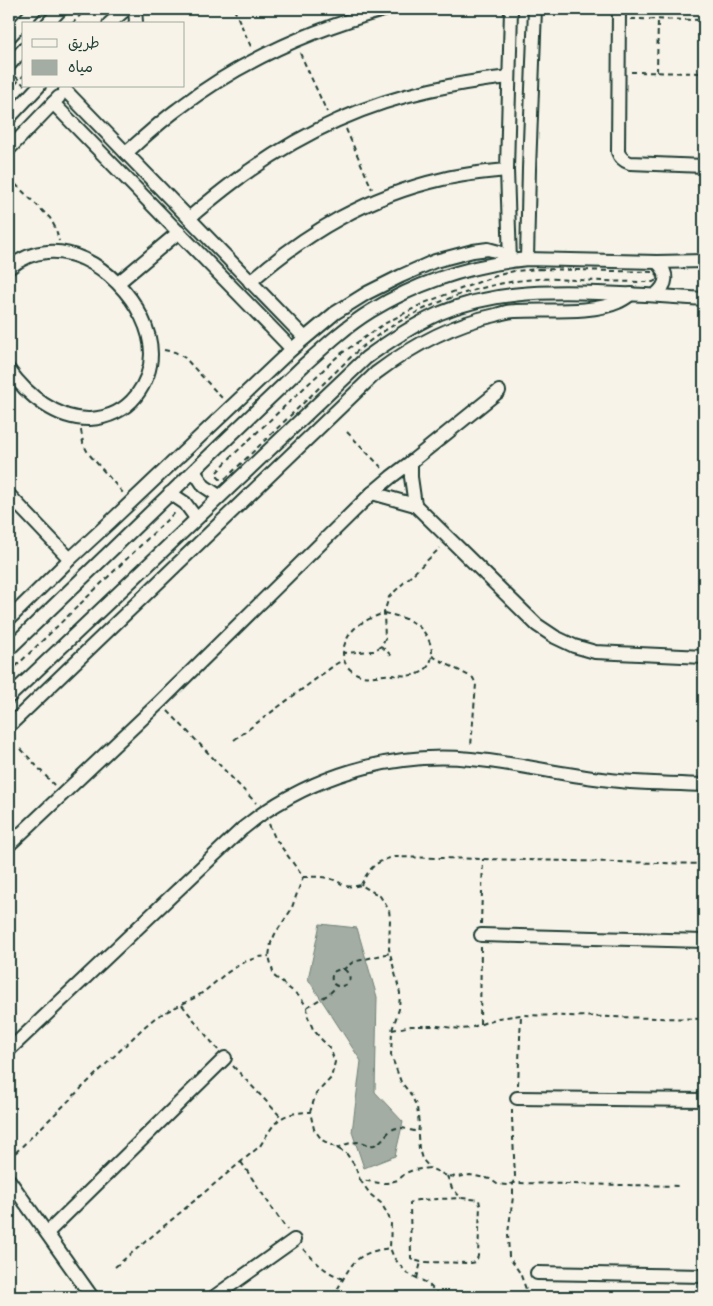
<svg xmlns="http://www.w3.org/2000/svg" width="713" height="1306" font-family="'Gochi Hand','Playpen Sans Arabic',sans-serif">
<rect width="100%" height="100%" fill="#f7f3e8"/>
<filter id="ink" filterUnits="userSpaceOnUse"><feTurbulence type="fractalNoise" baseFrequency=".02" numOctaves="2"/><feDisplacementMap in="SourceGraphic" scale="10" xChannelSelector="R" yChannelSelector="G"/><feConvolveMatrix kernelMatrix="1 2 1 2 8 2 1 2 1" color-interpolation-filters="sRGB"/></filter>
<g filter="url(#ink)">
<polygon fill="#a4ada3" stroke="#6f8077" points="320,924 357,928 377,997 375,1092 403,1122 395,1156 364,1168 352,1132 361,1061 308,979"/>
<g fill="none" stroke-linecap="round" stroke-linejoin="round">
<defs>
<g id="minor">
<polyline points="135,9 136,22 135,24"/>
<path d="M619 9 618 152C620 158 624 161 630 163L704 166"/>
<polyline points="47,24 61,9"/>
<polyline points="109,24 126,9"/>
<polyline points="9,37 35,9"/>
<polyline points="9,65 24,49"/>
<polyline points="65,90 304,337"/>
<polyline points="53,103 292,349"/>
<polyline points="9,118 39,86"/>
<polyline points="9,149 59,97"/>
<path d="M126 153C143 138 160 122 178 109 239 62 313 29 387 9"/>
<path d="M189 218C208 202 228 185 249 171 303 133 365 104 430 90 456 84 482 80 509 77"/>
<polyline points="527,259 529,169 535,9"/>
<polyline points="510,261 507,170 511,9"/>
<path d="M9 268C20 259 33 253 47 252 96 247 151 306 151 354 151 370 145 384 136 396 125 410 108 418 90 419 57 420 27 395 9 370"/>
<path d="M250 282C307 232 368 196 443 179 464 174 485 172 507 170"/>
<polyline points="118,283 179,232"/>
<path d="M655 295C668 285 669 273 657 262"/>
<polyline points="411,462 411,477 415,505"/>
<polyline points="194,471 204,486 219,496"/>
<polyline points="170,493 185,503 196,518"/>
<polyline points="372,493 415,505 537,625 555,637 574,646 595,652 704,657"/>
<polyline points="9,495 70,559"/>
<polyline points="9,619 70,559 110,522 292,349 335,313 367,293 401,276 435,261 473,251 488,249 499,252 510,261"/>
<path d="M9 649C83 577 158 506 232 434 256 411 279 389 303 366 325 346 345 327 371 311 418 282 472 265 527 259L657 262 704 261"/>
<path d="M9 697 366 358C389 341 412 326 438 314 490 292 542 291 598 293 634 294 669 296 704 299"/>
<path d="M9 726 376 373C412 346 452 324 496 315 502 313 509 311 515 311 545 309 592 314 618 302 623 300 627 297 631 294"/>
<polyline points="9,845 160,702 372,493 391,477 411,462 499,391"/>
<polyline points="481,935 704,941"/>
<path d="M9 1050 242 829C250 823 258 816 266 811 327 771 400 752 471 759 516 763 558 774 602 779 636 784 670 783 704 785"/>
<polyline points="517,1098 704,1100"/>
<polyline points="9,1180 92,1297"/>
<polyline points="47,1233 225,1058"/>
<polyline points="537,1273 704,1276"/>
<polyline points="214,1297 294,1240"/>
</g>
</defs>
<use href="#minor" stroke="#1f3d34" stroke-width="16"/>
<g stroke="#1f3d34" stroke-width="2" stroke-dasharray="5 4" stroke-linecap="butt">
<polyline points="234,9 252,49"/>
<polyline points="631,19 704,20"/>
<polyline points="72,24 86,9"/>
<polyline points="300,53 327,112"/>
<polyline points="631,72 704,73"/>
<polyline points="657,72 658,19"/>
<polyline points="15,76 24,85"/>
<polyline points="9,91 24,75"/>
<polyline points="346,129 372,189"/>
<polyline points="9,178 50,218 56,229 59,241"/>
<path d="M539 269 652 272 657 274 658 279 653 282C627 282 602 281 577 280 564 280 551 278 538 279 476 282 401 312 354 354L226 478 220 479 217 476V472L231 457 339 355 384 324 424 303 479 282 499 275 514 271Z"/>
<polyline points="164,350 175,352 185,358 222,398"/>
<polyline points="81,430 83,443 88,453 123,493"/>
<polyline points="347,432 383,469"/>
<path d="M384 613C393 615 402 617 410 621 429 629 443 661 420 673 411 677 400 675 390 675 381 674 369 679 360 675 337 667 340 644 354 629 362 621 374 617 384 613Z"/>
<polyline points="381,646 393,657"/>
<polyline points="342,653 374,651 381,646 385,639 384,613 389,597 440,548"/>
<polyline points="432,656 473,678 476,684 471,746"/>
<polyline points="9,673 173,514 177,514"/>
<polyline points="168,711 256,803"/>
<polyline points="234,740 336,664 343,660"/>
<polyline points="21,749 54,785"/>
<polyline points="269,824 275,838 303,877 291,910 275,934 271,943 269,956 274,976 300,997 307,1007 308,1017 313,1029 322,1040 330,1048 335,1062 331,1078 316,1094 310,1112 314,1129 322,1140 346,1153 355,1166 360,1180 380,1183 387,1183 398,1180 406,1173 413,1170 430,1168 447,1176 458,1177 470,1175 490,1179 497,1184 507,1185 513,1183 515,1176 512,1118 512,1109"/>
<path d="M303 877C311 877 320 876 327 878 344 881 341 890 361 885L380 896 389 910 390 919 389 949 400 993 399 1009 392 1030 391 1055 401 1082 410 1093 417 1107 419 1125 418 1136 419 1149 422 1159 430 1168"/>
<path d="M361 885C369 868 376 861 394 857L704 864"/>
<polyline points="481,924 483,859"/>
<path d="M344 969C364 986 324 996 333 972L340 969H344L353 962 390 953"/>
<polyline points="182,1005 218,1050"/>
<polyline points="307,1007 329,994 337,986"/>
<polyline points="480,1024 481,946"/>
<polyline points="392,1030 411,1026 438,1026 461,1029 470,1028 498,1018 521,1015 704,1019"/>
<polyline points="233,1066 281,1117"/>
<polyline points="518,1085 521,1015"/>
<path d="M337 1149C342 1145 352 1142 359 1142 364 1142 369 1146 374 1145 384 1142 388 1127 399 1128 406 1128 412 1131 418 1132"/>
<polyline points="9,1159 143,1028 156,1017 196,997 205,991 225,974 244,962 259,957 269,956"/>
<polyline points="241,1162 287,1230"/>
<polyline points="447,1176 452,1188 461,1198 479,1200 480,1205 478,1256 476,1262 471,1263 421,1262 414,1260 411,1258 410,1203 413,1201 418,1200 461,1198"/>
<polyline points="360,1180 371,1195 381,1203 388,1215 391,1223 390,1248 394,1258 407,1273 427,1283 441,1297"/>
<path d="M303 1249C317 1263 324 1271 343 1279"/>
<path d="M115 1267 260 1146C276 1120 279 1113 310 1112"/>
<polyline points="417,1278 421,1262"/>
<path d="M333 1297C351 1267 351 1253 390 1248"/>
<polyline points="529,1297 520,1273 509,1257 508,1233 513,1197 513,1183 681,1186"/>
</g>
<use href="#minor" stroke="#f7f3e8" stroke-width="12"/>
</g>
</g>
<rect width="713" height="1306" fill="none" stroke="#f7f3e8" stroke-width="30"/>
<rect x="15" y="15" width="683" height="1276" fill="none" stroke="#1f3d34" stroke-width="2" filter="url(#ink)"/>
<rect x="22" y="22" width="162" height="65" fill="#f7f3e8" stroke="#a1aaa0"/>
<rect x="32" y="39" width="25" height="8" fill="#f7f3e8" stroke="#a1aaa0"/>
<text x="68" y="48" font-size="15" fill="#1f3d34">طريق</text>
<rect x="32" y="60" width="25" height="15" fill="#a4ada3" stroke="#a1aaa0"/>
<text x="68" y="72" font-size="15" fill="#1f3d34">مياه</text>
</svg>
